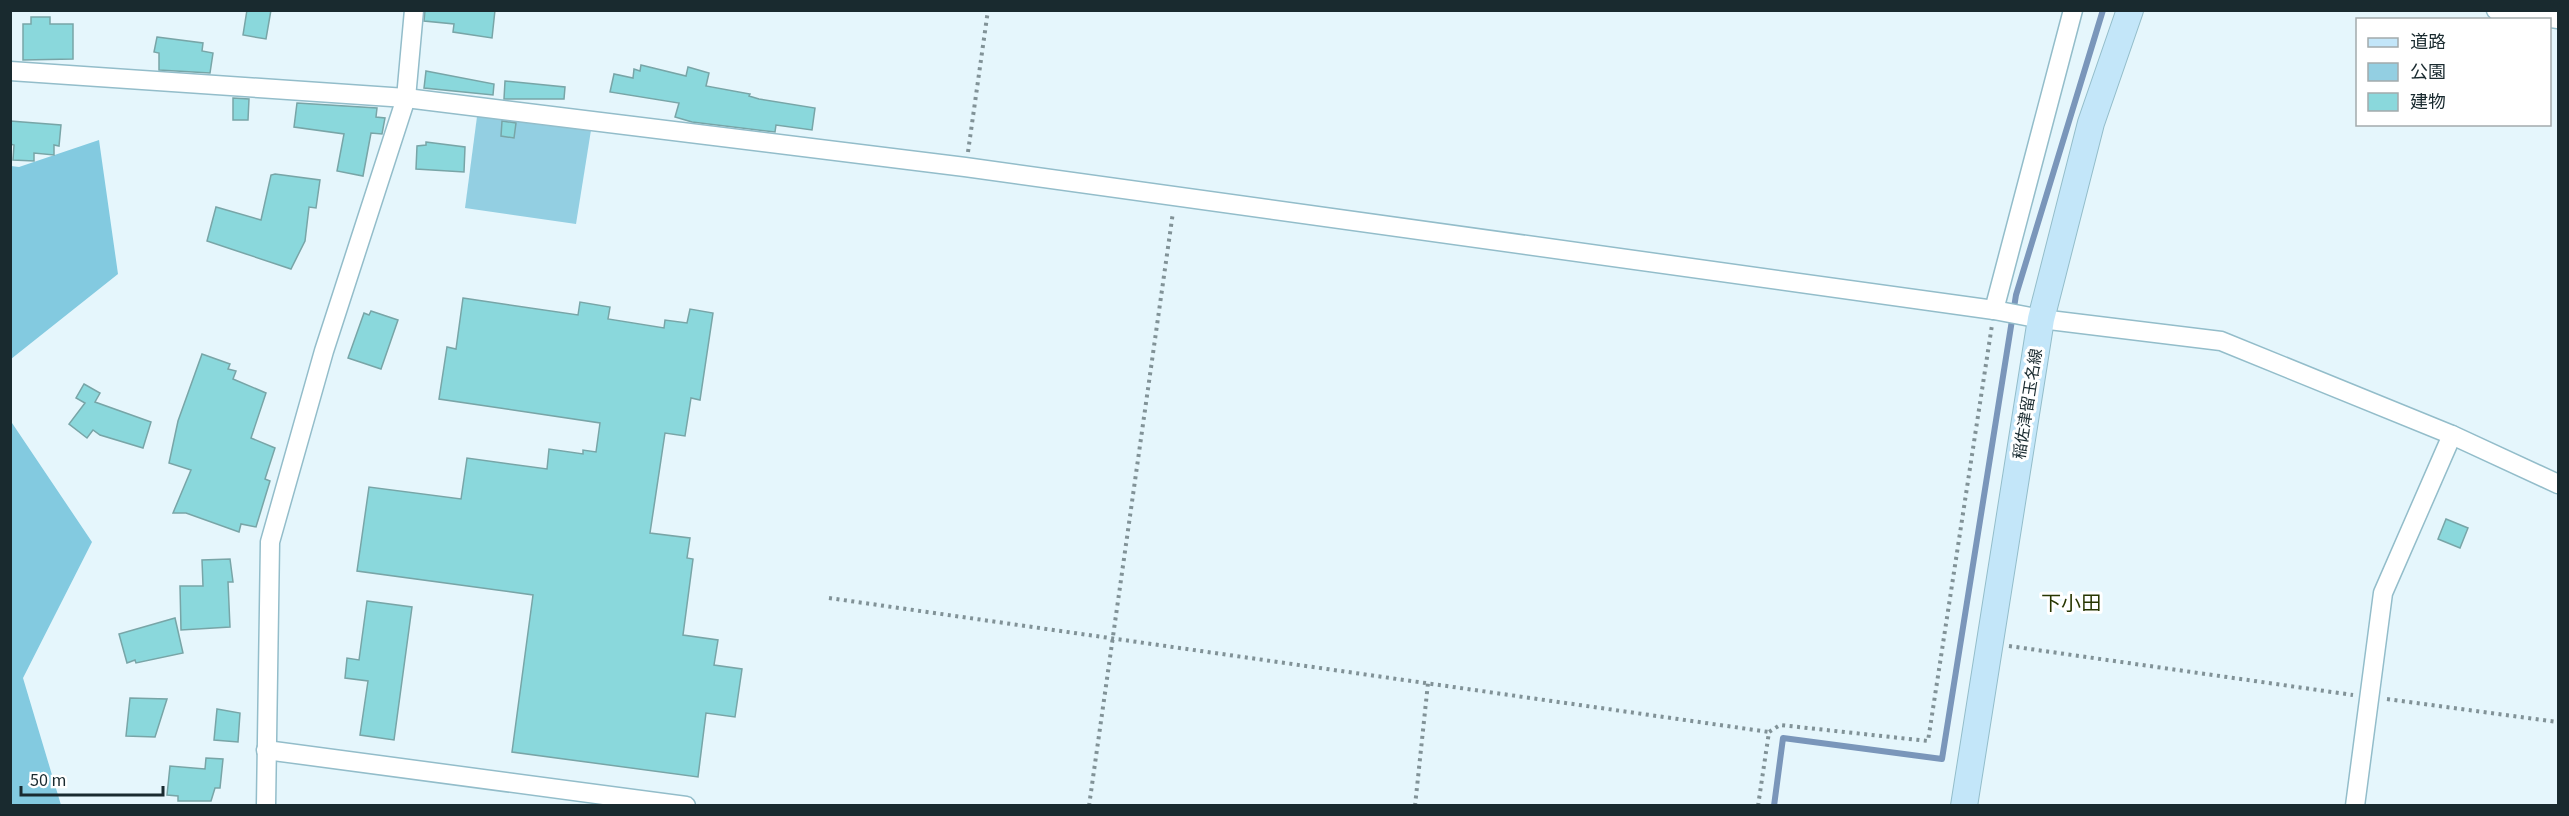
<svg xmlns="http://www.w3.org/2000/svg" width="2569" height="816" font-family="'Source Sans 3','Noto Sans JP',sans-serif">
<rect width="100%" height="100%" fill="#e5f6fc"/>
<polygon fill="#93cfe2" points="478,109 592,124 576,224 465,208"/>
<g fill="#83cae0">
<polygon points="99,140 118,274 11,359 11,166 19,167"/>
<polygon points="10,420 92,542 23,678 61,805 11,805"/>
</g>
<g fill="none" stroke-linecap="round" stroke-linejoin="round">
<polyline stroke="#7a96ba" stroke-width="6" points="1774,806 1783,738 1942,759 2016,295 2103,10"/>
</g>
<g fill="#8ad8dc" stroke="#78a5a7" stroke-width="1.5">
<polygon points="247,10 271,10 266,39 243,35"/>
<polygon points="425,10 495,10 492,38 453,32 454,24 424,21"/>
<polygon points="31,17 50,17 50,24 73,24 73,59 23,60 23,24 31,24"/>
<polygon points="157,37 203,43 202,51 213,53 210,73 159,70 159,53 154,52"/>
<polygon points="641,65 686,76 688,67 709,73 706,86 750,94 749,96 759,99 815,108 812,130 776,125 775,132 692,122 675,117 679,103 610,92 614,74 633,78 634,69 640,71"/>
<polygon points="426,71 494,84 493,95 424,88"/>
<polygon points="505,81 565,87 564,99 504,99"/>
<polygon points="233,98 249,99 248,120 233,120"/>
<polygon points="297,103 377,108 376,117 385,118 382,134 371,133 363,176 337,171 344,134 294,127"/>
<polygon points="10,121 61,125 59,146 54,145 54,155 34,153 34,161 13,160 14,145 10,144"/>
<polygon points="502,121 516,123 514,138 501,136"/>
<polygon points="426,142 465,147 464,172 416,169 417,146 426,145"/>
<polygon points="275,174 320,180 316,208 309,207 305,241 291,269 207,241 216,207 261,220 271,175"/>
<polygon points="463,298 578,315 580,302 610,307 608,319 664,328 665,320 687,323 690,309 713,313 700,400 691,398 685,436 665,433 650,533 690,538 687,558 693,559 683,635 718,640 714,665 742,669 735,717 706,713 698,777 512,752 533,595 357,571 369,487 461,499 467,458 547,469 549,449 583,454 583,450 596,452 600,423 439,399 447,347 456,349"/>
<polygon points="371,311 398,320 381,369 348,358 364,313 369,315"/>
<polygon points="202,354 230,364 228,369 236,371 233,379 266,393 251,438 275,448 265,479 270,481 256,527 241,524 239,532 186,513 173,513 191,470 169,463 178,421"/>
<polygon points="84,384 100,393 95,402 151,422 143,448 100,435 93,430 87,438 69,424 85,403 76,398"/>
<polygon points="2446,519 2468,528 2460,548 2438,539"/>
<polygon points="230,559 233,582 228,582 230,627 181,630 180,586 203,586 202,560"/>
<polygon points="367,601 412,607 394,740 360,735 368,681 345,678 347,658 359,660"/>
<polygon points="175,618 183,653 136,663 135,660 127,663 119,634"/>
<polygon points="130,698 167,699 155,737 126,736"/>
<polygon points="217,709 240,713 238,742 214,740"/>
<polygon points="206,758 223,759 220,788 215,788 211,801 178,801 178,796 167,795 170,766 205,769"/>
</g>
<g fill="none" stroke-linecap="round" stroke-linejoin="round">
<defs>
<g id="street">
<polyline points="2496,10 2558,19"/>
<polyline points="10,71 406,98 965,167 1994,310 2041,319 2221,341 2452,435 2558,484"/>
<polyline points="1994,310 2073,10"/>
<polyline points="266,750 686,806"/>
<polyline points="266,806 270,542 324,351 406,98 414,10"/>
<polyline points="2355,806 2383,593 2452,435"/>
</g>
<polyline id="secondary" points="1964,806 2041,319 2091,123 2130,10"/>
</defs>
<use href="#street" stroke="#93bdca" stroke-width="21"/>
<use href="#secondary" stroke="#93bdca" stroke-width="28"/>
<g stroke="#819297" stroke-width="4" stroke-dasharray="3 4.5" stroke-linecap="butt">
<polyline points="968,152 988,10"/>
<polyline points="829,598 1769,732"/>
<polyline points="2009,646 2353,695"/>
<polyline points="2387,699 2558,722"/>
<polyline points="1089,806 1173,212"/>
<polyline points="1415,806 1428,683"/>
<polyline points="1758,806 1769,732 1780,725 1928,741 1992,325"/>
</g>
<use href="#street" stroke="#fff" stroke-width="18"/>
<use href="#secondary" stroke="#c3e6f9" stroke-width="26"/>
</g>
<g text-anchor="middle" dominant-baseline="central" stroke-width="6" stroke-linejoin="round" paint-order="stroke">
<g font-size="16" fill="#192a2f" stroke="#fff">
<text transform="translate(2028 404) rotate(-81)">稲佐津留玉名線</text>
</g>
<g font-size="20" fill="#273600" stroke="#fff">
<text x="2071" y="604">下小田</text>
</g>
</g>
<rect width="2569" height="816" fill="none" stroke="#192a2f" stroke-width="24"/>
<rect x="2356" y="18" width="195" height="108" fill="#ffffff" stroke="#a3aaac" stroke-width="1.5"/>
<rect x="2368" y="38" width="30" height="9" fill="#c3e6f9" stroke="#a3aaac" stroke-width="1.5"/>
<text x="2410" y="48" font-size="18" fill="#192a2f">道路</text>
<rect x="2368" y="63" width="30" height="18" fill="#93cfe2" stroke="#a3aaac" stroke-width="1.5"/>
<text x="2410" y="78" font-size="18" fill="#192a2f">公園</text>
<rect x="2368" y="93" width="30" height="18" fill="#8ad8dc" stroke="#a3aaac" stroke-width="1.5"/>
<text x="2410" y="108" font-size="18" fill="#192a2f">建物</text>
<path d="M21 786v9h142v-9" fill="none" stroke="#192a2f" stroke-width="3"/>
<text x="30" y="786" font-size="18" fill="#192a2f" stroke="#ffffff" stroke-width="4.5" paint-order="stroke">50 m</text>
</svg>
